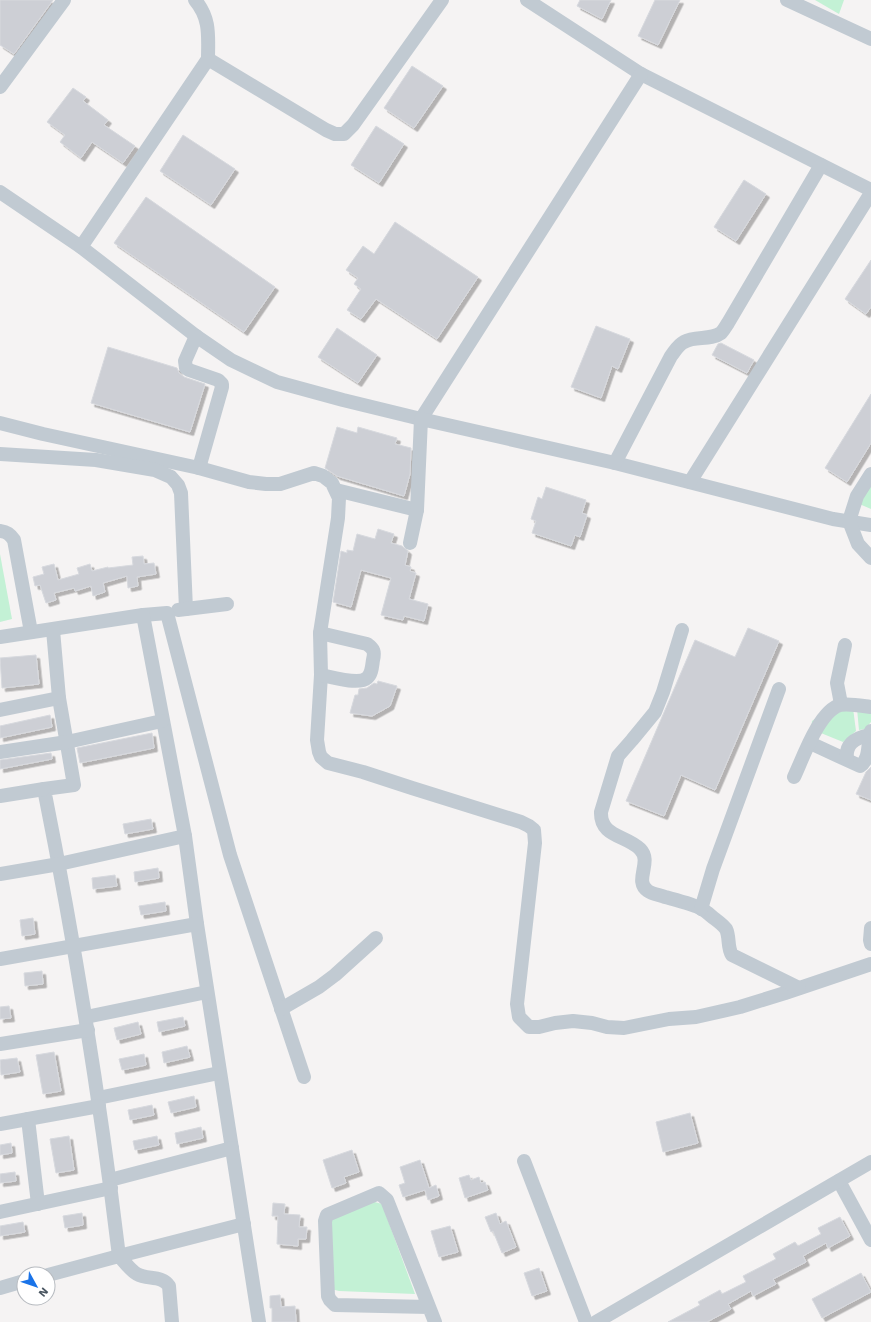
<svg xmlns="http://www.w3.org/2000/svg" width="871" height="1322" font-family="'Work Sans',sans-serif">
<defs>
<filter id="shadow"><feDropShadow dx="3.5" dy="3.5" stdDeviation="0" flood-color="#0004"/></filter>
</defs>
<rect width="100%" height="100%" fill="#f5f3f3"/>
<g fill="#c3f1d5">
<polygon points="815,0 844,0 839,14"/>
<polygon points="871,482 871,509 857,503"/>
<polygon points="0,554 12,619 0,622"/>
<polygon points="853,708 856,731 843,742 811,729 812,721 825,712"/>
<polygon points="857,709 871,710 871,722 865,729 859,730"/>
<polygon points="371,1201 382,1204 415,1294 339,1291 331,1289 325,1221"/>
</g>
<g fill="#cdcfd5" stroke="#d7d9de" filter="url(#shadow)">
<polygon points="0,0 53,0 14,54 0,45"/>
<polygon points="580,0 611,0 602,19 577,6"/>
<polygon points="655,0 680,0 658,45 638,36"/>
<polygon points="412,66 443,86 414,128 384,108"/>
<polygon points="73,88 86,97 83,101 108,120 104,125 135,146 123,163 92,142 81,158 60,142 65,135 47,122"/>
<polygon points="376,126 404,144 379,183 351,165"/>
<polygon points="183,135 235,169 211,205 160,171"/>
<polygon points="744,180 766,194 736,241 714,227"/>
<polygon points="146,197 275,287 244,332 114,243"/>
<polygon points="395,222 478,277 437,339 376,299 361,319 347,310 361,289 354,284 358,278 346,270 363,246 374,254"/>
<polygon points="871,260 871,307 866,314 845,299"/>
<polygon points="596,326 630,339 618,369 612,366 601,398 571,387"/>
<polygon points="337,328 377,355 358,383 318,357"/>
<polygon points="721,343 754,360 747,373 712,355 718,344"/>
<polygon points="108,347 177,368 179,373 184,377 205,384 190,432 91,403"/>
<polygon points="871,394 871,443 847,482 825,468"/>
<polygon points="337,427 357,433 358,427 397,438 395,444 411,448 410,474 404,496 337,476 325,468"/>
<polygon points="546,487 586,500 582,513 587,515 580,537 575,535 571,546 532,533 536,521 531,519 538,497 542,499"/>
<polygon points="378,529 394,534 391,543 402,546 408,551 405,565 411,567 410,571 416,573 409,599 428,604 424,621 404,616 403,620 381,615 391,578 361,570 351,607 333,602 341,551 347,553 347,550 353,551 357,534 375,539"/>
<polygon points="143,556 144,564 154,563 156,574 137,577 138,586 128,588 127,576 103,583 105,592 93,596 91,586 75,591 74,588 54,593 56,600 46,603 40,585 35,586 33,577 44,574 42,567 54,564 58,580 79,574 77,568 90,564 92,571 108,567 108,568 133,565 132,557"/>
<polygon points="748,628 779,641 715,790 681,775 664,816 626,801 695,640 735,657"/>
<polygon points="36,655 39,684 2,688 0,658"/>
<polygon points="378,681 397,686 390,706 372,716 350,713 355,695 358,695 359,689 367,688 374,683 377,684"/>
<polygon points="50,715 52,727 0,738 0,726"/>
<polygon points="152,733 154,748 80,763 77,748"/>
<polygon points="51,753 52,759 0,769 0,760"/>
<polygon points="871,767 871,800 856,794 866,772"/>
<polygon points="151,819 153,829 125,834 123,824"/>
<polygon points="158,868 159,878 135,882 134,872"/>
<polygon points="115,875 117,886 93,889 92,878"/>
<polygon points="165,902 166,911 141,915 139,906"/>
<polygon points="33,918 35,934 22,936 20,920"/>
<polygon points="42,971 43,984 25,986 24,973"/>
<polygon points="9,1006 11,1018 0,1019 0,1007"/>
<polygon points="183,1017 185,1026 159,1032 157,1022"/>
<polygon points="138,1022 141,1034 117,1040 114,1028"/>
<polygon points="187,1046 190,1057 164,1063 162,1052"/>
<polygon points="54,1052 61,1091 43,1094 36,1055"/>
<polygon points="144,1054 146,1065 122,1070 119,1059"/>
<polygon points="17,1058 20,1072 1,1075 0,1060"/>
<polygon points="194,1096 196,1107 171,1113 168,1102"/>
<polygon points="152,1105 154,1115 130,1120 128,1110"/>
<polygon points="690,1113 698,1143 663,1152 656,1122"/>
<polygon points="201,1127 203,1138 177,1144 175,1133"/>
<polygon points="69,1136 74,1170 56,1173 50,1139"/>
<polygon points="157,1136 159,1145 135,1150 133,1141"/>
<polygon points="11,1143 12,1153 0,1155 0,1145"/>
<polygon points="352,1150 359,1172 344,1177 346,1183 332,1188 323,1160"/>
<polygon points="420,1160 429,1188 436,1185 439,1196 428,1200 425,1190 403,1197 399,1185 405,1183 400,1167"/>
<polygon points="15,1172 16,1181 0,1183 0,1174"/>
<polygon points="469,1175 471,1180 479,1177 481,1183 485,1182 488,1190 465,1198 459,1178"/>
<polygon points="273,1203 285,1204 284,1214 300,1215 299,1227 307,1227 306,1239 298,1239 298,1246 277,1244 278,1216 272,1216"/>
<polygon points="82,1213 83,1225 65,1228 63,1216"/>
<polygon points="496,1213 500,1224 506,1221 516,1247 502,1253 493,1231 491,1232 485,1217"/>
<polygon points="840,1217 850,1236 828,1248 826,1243 803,1256 806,1262 773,1279 776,1284 753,1296 751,1291 728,1304 731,1309 707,1322 668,1322 700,1305 698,1302 720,1290 722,1294 746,1282 743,1276 776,1259 773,1254 795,1242 798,1246 821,1234 818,1228"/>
<polygon points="23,1222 25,1232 0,1236 0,1226"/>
<polygon points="450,1226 458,1252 439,1257 431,1231"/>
<polygon points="539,1268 547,1291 532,1296 524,1273"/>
<polygon points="861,1273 871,1292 822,1318 812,1299"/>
<polygon points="280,1295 281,1307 295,1306 296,1322 272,1322 272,1308 270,1308 270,1296"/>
</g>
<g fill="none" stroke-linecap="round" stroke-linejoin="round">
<g stroke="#c1cad2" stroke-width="14">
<polyline points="527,0 641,74 871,190"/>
<polyline points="787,0 871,39"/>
<polyline points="208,59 326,130 335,134 344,134 353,125 442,0"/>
<polyline points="0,87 64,0"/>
<polyline points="0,192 81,247 196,336 231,360 277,382 343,400 421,419 641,74"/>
<path d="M81 247 208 59C208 37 211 19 195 0"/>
<polyline points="196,336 185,361 186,368 189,370 218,380 222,384 222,387 199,468"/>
<polyline points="0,423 43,434 199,468 249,482 266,484 280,484 314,473 323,476 332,483 339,498 338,518 320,633 321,675 317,740 319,752 321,757 328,763 363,772 412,788 521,822 529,826 534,830 535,843 517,1004 519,1017 529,1027 539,1027 555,1023 573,1021 592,1023 607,1027 624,1028 669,1019 696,1017 740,1007 785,993 871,964"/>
<polyline points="0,454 96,460 155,470 171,477 178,485 181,493 186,609"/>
<polyline points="615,463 833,519 871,525"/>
<polyline points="871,474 857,496 849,521 858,544 871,558"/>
<polyline points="690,482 871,193"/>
<polyline points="336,490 417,510"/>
<path d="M0 531C7 532 10 534 14 540L31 632"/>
<path d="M410 543 417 510 421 419 615 463 671 356C675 351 678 345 684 342 695 335 710 341 721 333 724 330 726 326 728 323L821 165"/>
<polyline points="178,610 227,604"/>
<polyline points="143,615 167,613 230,855 304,1077"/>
<path d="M682 630 663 692 655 712 632 740 618 756 601 812C600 837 626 835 640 849 653 862 633 881 648 891 652 894 660 895 665 897 676 900 693 904 702 909 707 912 711 916 715 919 719 922 723 925 726 929 730 937 727 947 732 955L799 988"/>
<path d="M320 633 367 644C374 649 375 652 373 660 372 666 372 674 367 678 359 685 331 677 321 675"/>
<polyline points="0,637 143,615 185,836 197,924 259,1322"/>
<path d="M59 698 74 785 44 789C75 944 100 1099 119 1256L244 1224"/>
<polyline points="841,704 837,683 845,645"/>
<polyline points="0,710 59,698 53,630"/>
<path d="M810 743 860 766C871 759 867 741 871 731"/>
<polyline points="0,752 67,742 162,721"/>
<path d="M847 759C845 744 855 738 869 735"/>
<path d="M794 777C803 758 819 711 840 705 848 703 863 706 871 707"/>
<polyline points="0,796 44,789"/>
<polyline points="0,874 59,864 185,836"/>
<polyline points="701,909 713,869 779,689"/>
<polyline points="871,928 870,940 871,944"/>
<polyline points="0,959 197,924"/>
<polyline points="281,1009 319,987 335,975 376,938"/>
<polyline points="86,1017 207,992"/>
<polyline points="0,1044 88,1030"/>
<polyline points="98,1098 219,1073"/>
<polyline points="28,1119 38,1204"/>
<polyline points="0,1124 99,1106"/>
<polyline points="524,1161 586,1322"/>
<polyline points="110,1180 232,1148"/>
<polyline points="839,1181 871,1240"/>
<polyline points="0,1212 111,1188"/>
<path d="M48 1275 119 1256C125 1262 130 1270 137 1274 147 1280 162 1275 169 1286L172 1322"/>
<polyline points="0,1288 24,1281"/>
<polyline points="429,1307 335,1305 330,1300 328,1296 325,1221 327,1215 379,1193 387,1200 435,1322"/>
<polyline points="596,1322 871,1162"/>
</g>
</g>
<g transform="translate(36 1286) rotate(130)"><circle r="19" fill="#ffffff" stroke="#b7bbc0"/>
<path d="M0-3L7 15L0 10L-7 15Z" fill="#1a73e8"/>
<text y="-6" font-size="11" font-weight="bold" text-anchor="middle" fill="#4a5661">N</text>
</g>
</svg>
